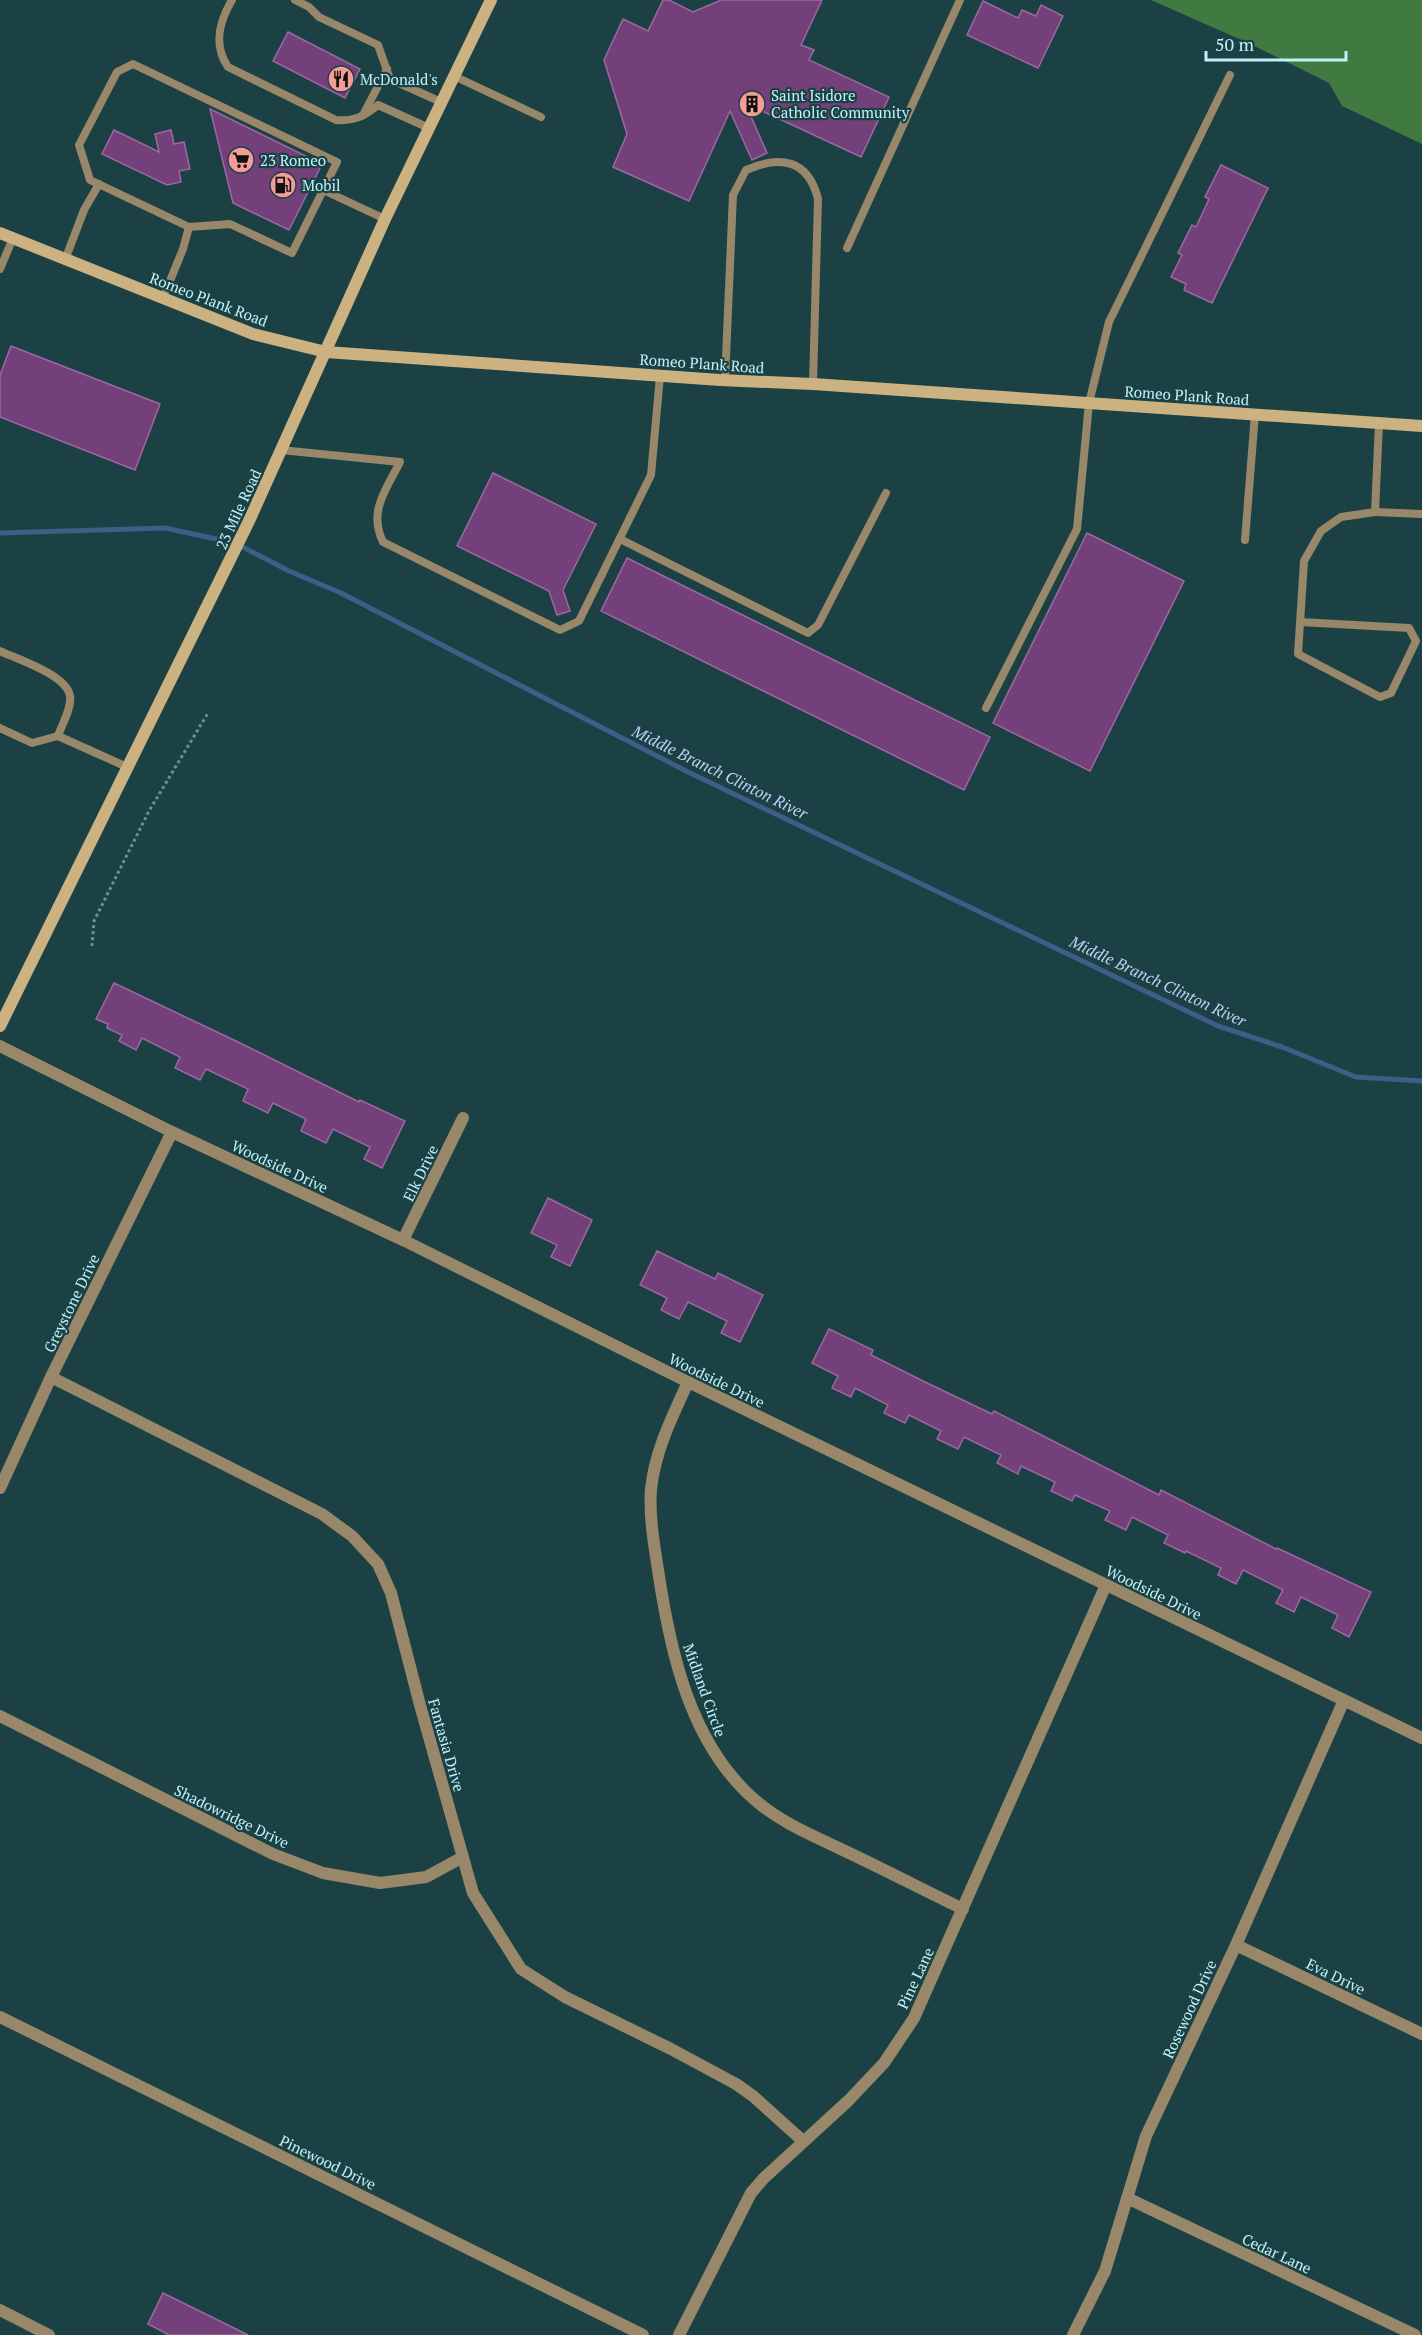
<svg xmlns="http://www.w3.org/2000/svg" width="1422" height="2335" font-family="'PT Serif',serif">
<rect width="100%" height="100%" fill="#1b4145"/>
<polygon fill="#407a40" points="1151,0 1422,0 1422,144 1342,106 1329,83 1246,42"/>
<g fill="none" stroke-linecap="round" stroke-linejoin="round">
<polyline stroke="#3e5d87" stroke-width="5" points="0,533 165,528 235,543 289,571 341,593 688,772 1218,1026 1282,1047 1356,1077 1422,1081"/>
</g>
<g fill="#734079" stroke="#9d67a3" stroke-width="1.5">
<polygon points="663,0 669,0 693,12 721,0 822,0 801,45 814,50 809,60 889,97 861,157 745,103 767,153 752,160 730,111 689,201 613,167 627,134 604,60 623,19 648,31"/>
<polygon points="983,1 1018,18 1022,10 1036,16 1041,5 1063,16 1038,68 967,35"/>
<polygon points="288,32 360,69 345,98 273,61"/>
<polygon points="210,109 322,164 289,230 233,203"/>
<polygon points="114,130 159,152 155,134 171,130 174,144 184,142 190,169 179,171 181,182 167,185 102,154"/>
<polygon points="1221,165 1268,188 1212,303 1184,290 1186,284 1171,277 1182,255 1178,253 1192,225 1196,227 1209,199 1205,197"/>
<polygon points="11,346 160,404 135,470 0,417 0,375"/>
<polygon points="493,473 596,524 563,590 570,611 557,615 549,591 457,546"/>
<polygon points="1087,533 1184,581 1090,771 993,723"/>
<polygon points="627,558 990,737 964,790 601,611"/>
<polygon points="114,983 238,1042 359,1102 360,1100 405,1121 382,1168 364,1159 370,1147 333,1129 326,1143 301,1131 306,1119 273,1103 268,1113 243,1101 248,1089 206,1069 200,1080 175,1068 180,1057 142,1038 136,1050 119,1041 122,1035 107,1028 108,1024 96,1019"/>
<polygon points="548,1198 592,1220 570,1266 551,1257 557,1245 531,1233"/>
<polygon points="657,1251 715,1279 718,1273 763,1295 740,1342 721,1333 727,1321 688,1302 679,1319 661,1310 667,1298 640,1285"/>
<polygon points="829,1329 873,1350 871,1355 925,1382 992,1414 994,1411 1159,1495 1161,1490 1276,1549 1277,1548 1371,1592 1349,1637 1332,1628 1338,1615 1301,1597 1294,1612 1276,1603 1283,1590 1243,1570 1236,1584 1218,1575 1221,1568 1186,1551 1185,1553 1164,1543 1168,1535 1132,1517 1126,1530 1105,1520 1110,1511 1075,1495 1072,1501 1051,1491 1055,1482 1021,1466 1018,1474 997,1463 1001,1455 964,1437 958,1449 937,1439 941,1431 909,1415 905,1423 884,1413 888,1405 855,1388 851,1397 832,1388 838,1376 812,1363"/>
<polygon points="163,2293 248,2335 169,2335 148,2324"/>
</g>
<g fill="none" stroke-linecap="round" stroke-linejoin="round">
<polyline stroke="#669398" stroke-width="3" stroke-dasharray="3 3" stroke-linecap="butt" points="92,946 94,921 149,811 208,713"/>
<g stroke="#988768" stroke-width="8">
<path d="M232 0C219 22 213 45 228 67L336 120C353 122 365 116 378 105L429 128"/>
<polyline points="295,0 309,7 319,17 378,45 390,79 441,102"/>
<polygon points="133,64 337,162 292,253 230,224 189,227 90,180 79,145 117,72"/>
<polyline points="454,76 541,117"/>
<polyline points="363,115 387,69"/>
<polyline points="323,190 385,219"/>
<polyline points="847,248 960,0"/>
<polyline points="65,260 84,210 99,184"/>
<polyline points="0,269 13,238"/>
<polyline points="163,298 183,249 189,227"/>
<path d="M725 381 733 195 746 170C780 155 808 159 818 199L813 384"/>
<path d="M281 450 400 462C386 490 368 511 383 542L560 630 579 621 651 475 660 376"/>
<polyline points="1375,512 1422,514"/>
<polyline points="620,539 808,633 818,625 886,493"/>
<polyline points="1245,540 1255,414"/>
<polyline points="1300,622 1409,628 1416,641 1391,693 1380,697 1298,654 1304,561 1321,531 1341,517 1375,512 1379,423"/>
<path d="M0 651C17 659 67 675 70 696 72 708 62 724 58 736"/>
<polyline points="986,708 1077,529 1089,403 1109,322 1230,75"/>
<polyline points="0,728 32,743 58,736 127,767"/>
</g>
<g stroke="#988768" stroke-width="12">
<polyline points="0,1046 172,1132 403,1240 688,1382 1422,1738"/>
<polyline points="403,1240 463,1118"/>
<polyline points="51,1377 322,1514 352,1536 378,1564 391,1593 420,1705 473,1893 521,1969 565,1997 671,2049 736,2084 753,2096 803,2141"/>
<path d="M688 1382C672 1417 655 1451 651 1489 649 1516 654 1544 658 1570 670 1651 690 1744 755 1800 781 1823 814 1836 845 1851 885 1870 924 1890 963 1909"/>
<polyline points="0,1488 51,1377 172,1132"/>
<polyline points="0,1716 273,1854 323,1873 380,1883 426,1877 463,1857"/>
<polyline points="1236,1945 1422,2034"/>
<polyline points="0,2017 643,2335"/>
<polyline points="1127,2198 1415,2335"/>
<polyline points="0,2310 49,2335"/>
<polyline points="679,2335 751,2193 764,2178 849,2100 884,2063 914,2018 1106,1585"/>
<polyline points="1073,2335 1105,2271 1146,2136 1236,1945 1344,1700"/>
</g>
<g stroke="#ccb280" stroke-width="12">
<polyline points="0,233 253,334 326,352 720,380 813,384 1422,426"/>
<polyline points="0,1026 249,521 385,219 491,0"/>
</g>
</g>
<defs>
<symbol id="restaurant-disc" viewBox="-11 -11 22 22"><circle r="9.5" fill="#f59c96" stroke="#1b4145"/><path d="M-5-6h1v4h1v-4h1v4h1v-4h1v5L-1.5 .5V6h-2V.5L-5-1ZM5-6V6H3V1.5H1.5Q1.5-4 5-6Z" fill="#111"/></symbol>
<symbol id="building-disc" viewBox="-11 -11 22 22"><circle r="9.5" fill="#f59c96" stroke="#1b4145"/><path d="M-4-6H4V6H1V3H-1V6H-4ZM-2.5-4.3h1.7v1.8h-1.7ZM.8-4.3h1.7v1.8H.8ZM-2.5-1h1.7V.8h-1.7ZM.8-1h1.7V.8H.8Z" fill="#111"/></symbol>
<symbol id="supermarket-disc" viewBox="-11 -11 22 22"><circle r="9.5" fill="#f59c96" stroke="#1b4145"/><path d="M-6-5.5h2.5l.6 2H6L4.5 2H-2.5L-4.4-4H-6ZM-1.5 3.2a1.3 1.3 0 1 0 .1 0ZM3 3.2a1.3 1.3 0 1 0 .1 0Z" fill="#111"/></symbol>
<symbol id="fuel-disc" viewBox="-11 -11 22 22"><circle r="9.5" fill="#f59c96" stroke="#1b4145"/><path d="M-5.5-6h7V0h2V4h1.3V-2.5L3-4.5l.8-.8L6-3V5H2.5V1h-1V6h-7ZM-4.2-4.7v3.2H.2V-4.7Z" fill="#111"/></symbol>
</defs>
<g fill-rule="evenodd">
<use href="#restaurant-disc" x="326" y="64" width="30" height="30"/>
<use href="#building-disc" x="737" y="89" width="30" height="30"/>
<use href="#supermarket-disc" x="226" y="145" width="30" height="30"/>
<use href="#fuel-disc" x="268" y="170" width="30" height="30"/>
</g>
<g text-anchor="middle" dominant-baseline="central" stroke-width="4.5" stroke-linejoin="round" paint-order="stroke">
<g font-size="15" fill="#bef3f9" stroke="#1b4145" text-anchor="start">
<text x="360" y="79">McDonald's</text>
<text x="771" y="95">Saint Isidore<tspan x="771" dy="17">Catholic Community</tspan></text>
<text x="260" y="160">23 Romeo</text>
<text x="302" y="185">Mobil</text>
</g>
<g font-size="15" fill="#bef3f9" stroke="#1b4145">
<text transform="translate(209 299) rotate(21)">Romeo Plank Road</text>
<text transform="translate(702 363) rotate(4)">Romeo Plank Road</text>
<text transform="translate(1187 395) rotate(4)">Romeo Plank Road</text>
<text transform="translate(238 509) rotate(-65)">23 Mile Road</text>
<text transform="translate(280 1166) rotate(25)">Woodside Drive</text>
<text transform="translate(420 1173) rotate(-64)">Elk Drive</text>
<text transform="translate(71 1303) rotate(-64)">Greystone Drive</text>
<text transform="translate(717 1380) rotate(26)">Woodside Drive</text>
<text transform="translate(1154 1592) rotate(26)">Woodside Drive</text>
<text transform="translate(705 1690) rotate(70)">Midland Circle</text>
<text transform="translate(447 1745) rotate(74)">Fantasia Drive</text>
<text transform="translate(232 1816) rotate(26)">Shadowridge Drive</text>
<text transform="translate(1336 1976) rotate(26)">Eva Drive</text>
<text transform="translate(915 1978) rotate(-65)">Pine Lane</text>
<text transform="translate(1189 2009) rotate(-65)">Rosewood Drive</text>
<text transform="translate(328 2162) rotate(26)">Pinewood Drive</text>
<text transform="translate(1277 2253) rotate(25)">Cedar Lane</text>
</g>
<g font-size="16" font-style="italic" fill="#bed1f5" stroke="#1b4145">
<text transform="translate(720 772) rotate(26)">Middle Branch Clinton River</text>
<text transform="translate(1158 981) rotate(25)">Middle Branch Clinton River</text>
</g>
</g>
<path d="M1206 51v9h140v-9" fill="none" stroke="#bef3f9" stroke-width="3"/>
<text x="1215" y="51" font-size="18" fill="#bef3f9" stroke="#1b4145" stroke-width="4.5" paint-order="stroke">50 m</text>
</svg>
